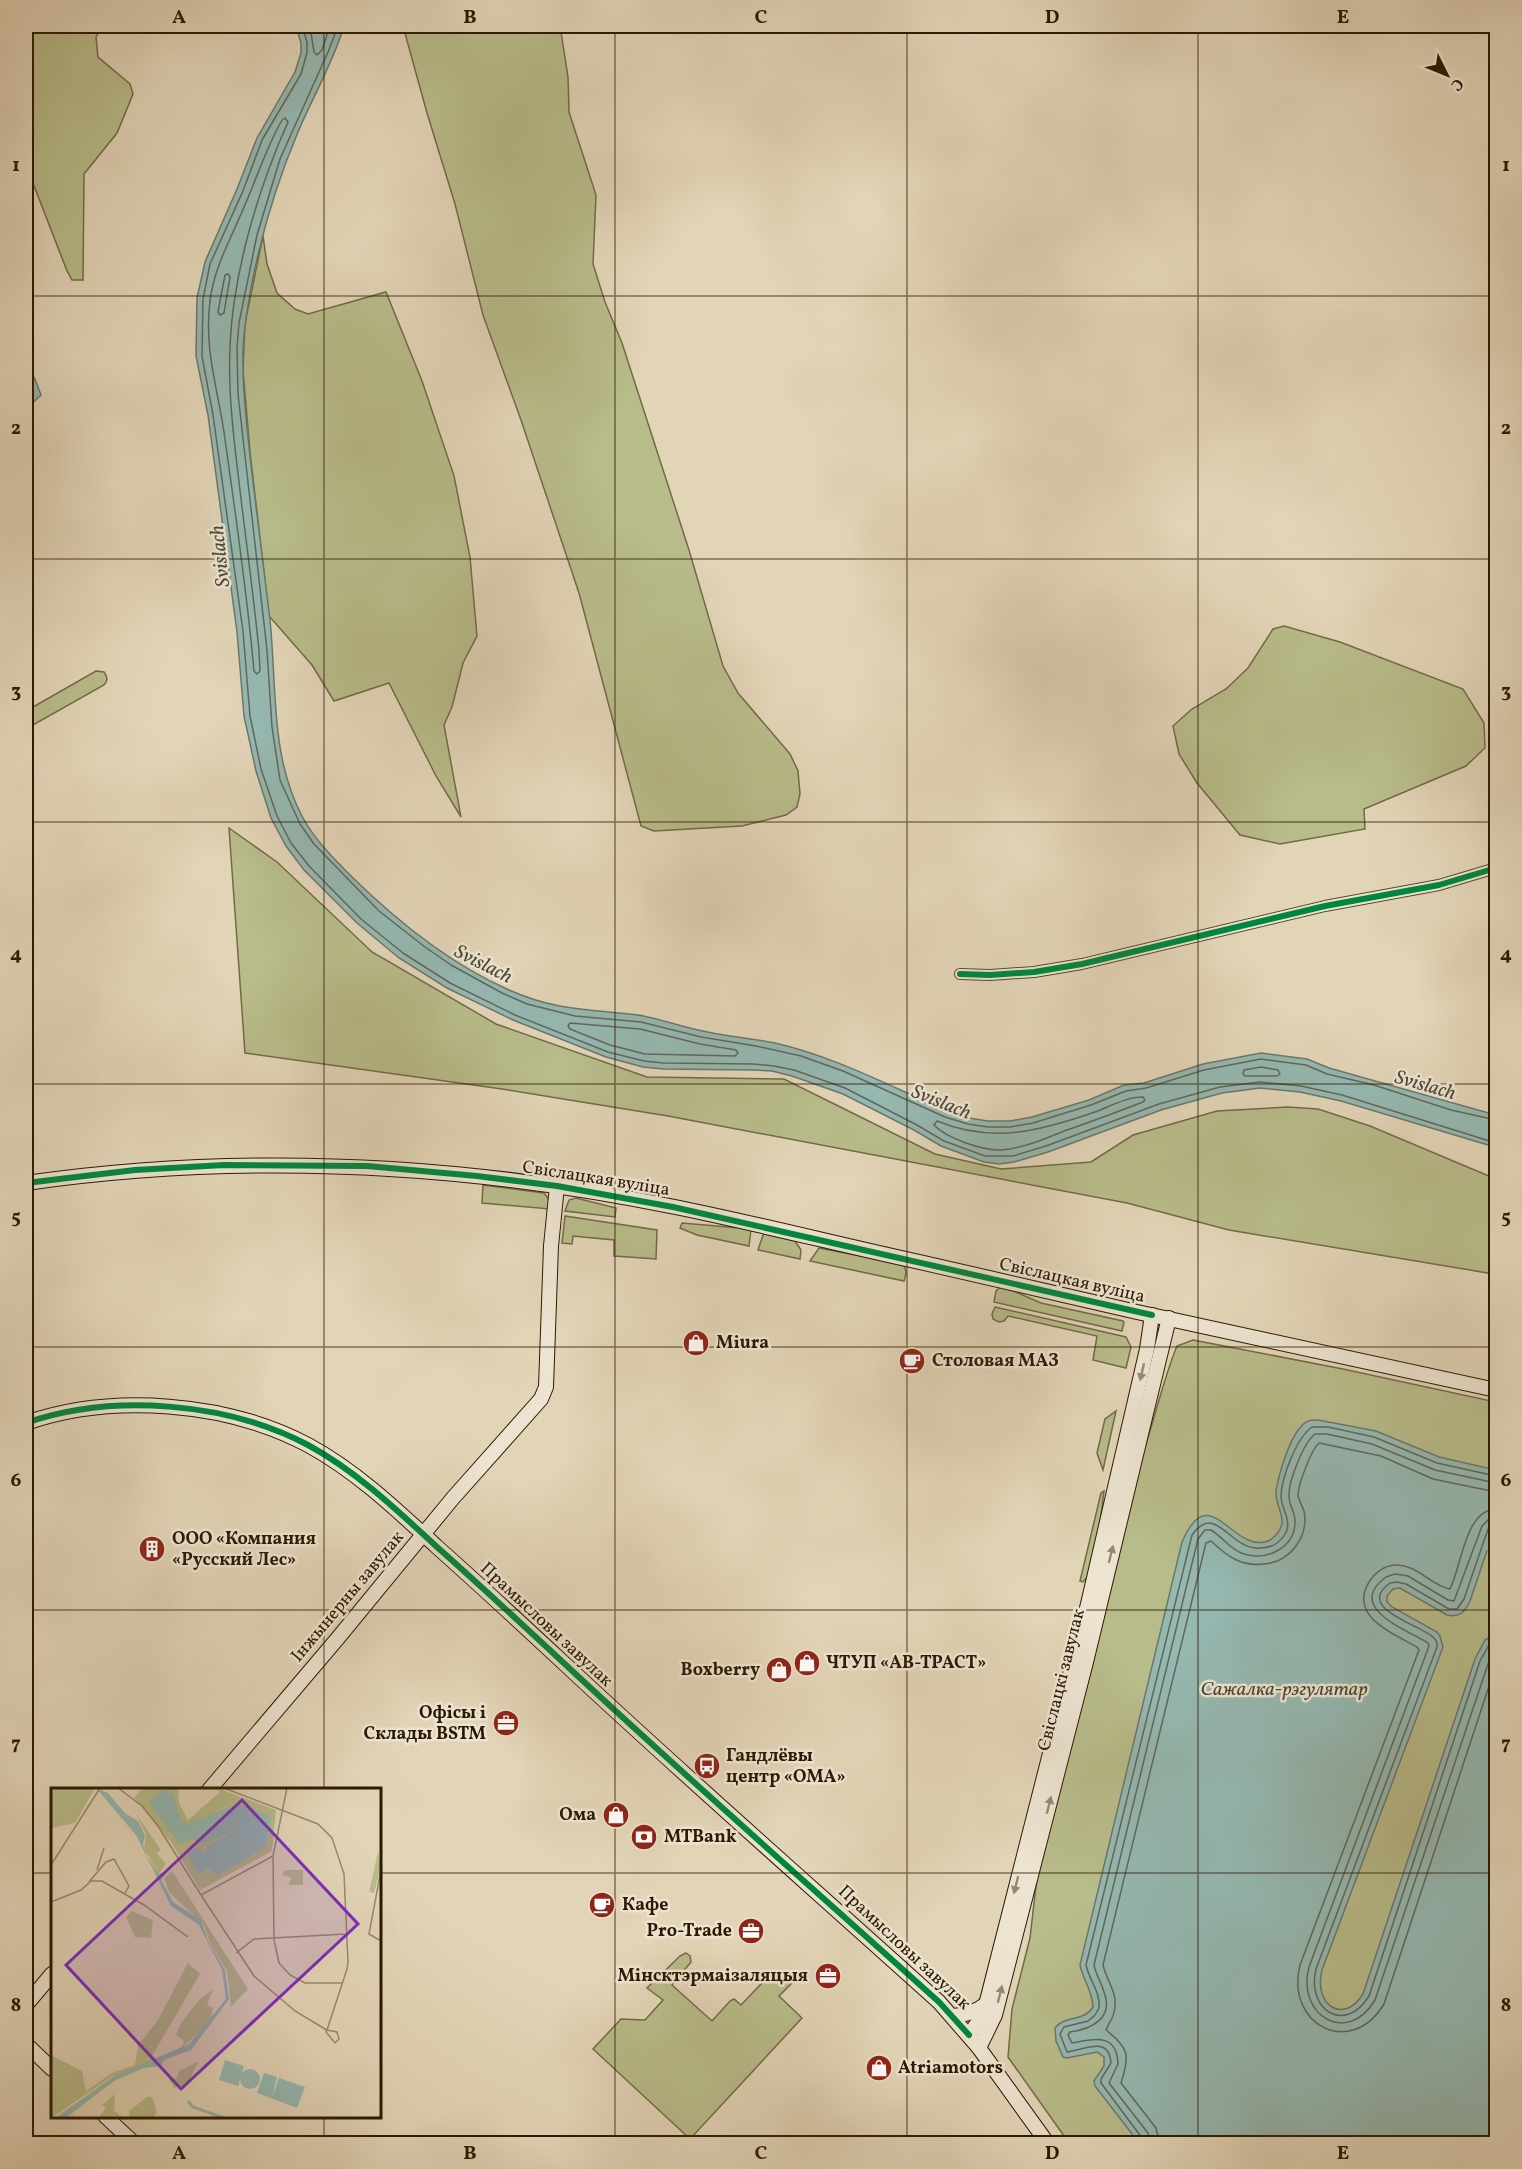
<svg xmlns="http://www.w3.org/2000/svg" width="1522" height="2169" font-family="Vollkorn,serif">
<rect width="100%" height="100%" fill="#e2d4b7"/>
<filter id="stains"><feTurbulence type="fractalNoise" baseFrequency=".00333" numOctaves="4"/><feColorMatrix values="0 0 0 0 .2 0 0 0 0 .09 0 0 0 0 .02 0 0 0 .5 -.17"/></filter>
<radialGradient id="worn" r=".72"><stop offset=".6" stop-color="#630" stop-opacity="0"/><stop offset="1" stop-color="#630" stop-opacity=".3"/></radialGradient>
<g fill="#b8bb8a" stroke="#726a46" stroke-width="1.5">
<polygon points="26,26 102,26 96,37 98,57 130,84 133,94 117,133 84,174 83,280 72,280 67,271 26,165"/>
<polygon points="403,26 560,26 568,77 569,112 596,195 593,264 605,302 622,343 689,550 723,666 738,693 790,754 798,771 800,794 797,807 786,815 742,826 654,831 641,826 579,593 521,420 483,315 455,204 427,113"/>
<polygon points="263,236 267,264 277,293 295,309 308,314 386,292 422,381 454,476 470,557 477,636 463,663 452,707 444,725 461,817 436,776 389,683 334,701 312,665 269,616 250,452 243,370 245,323"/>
<polygon points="1284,626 1340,642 1463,689 1484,723 1485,748 1466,766 1364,809 1365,829 1280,844 1240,835 1197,783 1179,754 1173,726 1192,709 1226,689 1248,668 1273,629"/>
<path d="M96 671 104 672C108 677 108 681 104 685L26 729V711Z"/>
<polygon points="229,828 277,862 372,952 496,1024 647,1077 784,1079 935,1154 1001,1169 1091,1162 1133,1135 1217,1111 1288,1107 1318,1109 1370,1126 1496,1179 1494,1274 1229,1230 1127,1203 668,1116 502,1089 245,1053"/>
<polygon points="483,1185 544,1193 550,1201 550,1209 482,1203"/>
<polygon points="576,1198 616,1208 615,1217 565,1211 569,1200"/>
<polygon points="565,1216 657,1230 656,1259 614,1256 614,1240 573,1236 572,1244 562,1243"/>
<polygon points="682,1223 751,1229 749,1246 697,1235 680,1228"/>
<polygon points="765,1234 795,1241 801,1250 800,1259 758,1250 763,1235"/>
<path d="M819 1248 902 1264C908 1270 906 1274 904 1281L810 1261Z"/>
<polygon points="1000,1287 1004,1287 1041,1303 1123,1321 1124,1322 1122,1331 994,1302 996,1291"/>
<polygon points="995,1307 1126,1337 1131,1347 1126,1368 1093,1360 1097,1336 1008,1316 1004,1321 999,1322 993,1319 992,1314"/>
<path d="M1193 1340 1343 1369 1496 1402V2143H1069L1008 2057 1012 2009 1030 1938 1037 1877 1138 1467C1153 1428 1161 1385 1177 1346Z"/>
<polygon points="1116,1411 1103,1470 1097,1453 1105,1419"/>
<polygon points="1104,1491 1100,1523 1088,1576 1083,1582 1080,1581 1101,1493"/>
<polygon points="686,1953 690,1956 691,1962 672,1985 712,2021 730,2001 734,1999 741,2005 762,1983 788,1973 795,1980 779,1996 802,2018 690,2139 593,2049 621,2019 645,2020 663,2000 647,1988 680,1956"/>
</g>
<g fill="#95b8b1" stroke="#6b786b" stroke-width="1.5">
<path d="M296 26H344C333 63 313 96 298 132 279 177 264 225 254 273 249 298 244 324 243 350 242 389 247 427 251 466 257 517 264 569 270 620 277 687 270 757 303 818 315 840 334 859 352 877 398 922 450 964 509 990 556 1011 589 1009 638 1015 658 1018 678 1026 698 1030 723 1036 749 1038 775 1043 836 1057 891 1087 948 1111L969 1118 988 1121H1010L1032 1117 1089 1100 1124 1085 1144 1083 1203 1064 1261 1053 1307 1059 1329 1068 1496 1115V1150L1488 1145 1341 1101 1300 1092 1260 1088 1222 1093 1161 1110 1048 1152 1014 1162 999 1164 984 1162 941 1146 914 1130 843 1094 792 1076 772 1071 753 1070 663 1069 643 1067 606 1057 513 1020 447 988 399 958 357 923 304 870 286 846 271 818 256 771 244 716 237 632 208 415 196 356 197 298 205 262 237 189 257 138 295 72 301 53V43Z"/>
<polygon points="26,364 35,379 41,395 26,409"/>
<path d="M1318 1420 1376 1431 1439 1457 1496 1470V1524L1470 1601C1465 1612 1459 1618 1447 1615L1400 1588 1393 1589 1387 1596V1602L1392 1607 1437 1632 1440 1636 1443 1647 1322 1970C1313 2004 1343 2026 1363 1994L1475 1659 1485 1640 1496 1633V2141L1493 2144 1139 2143 1095 2086 1094 2081 1104 2066V2057L1097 2052 1067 2058 1063 2057 1056 2041 1055 2028C1065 2015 1084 2022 1093 2007 1093 1993 1083 1979 1080 1965L1182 1542C1210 1477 1232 1554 1268 1541 1275 1538 1281 1530 1282 1523 1283 1513 1275 1503 1276 1491 1279 1474 1291 1429 1308 1421 1311 1420 1315 1420 1318 1420Z"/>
</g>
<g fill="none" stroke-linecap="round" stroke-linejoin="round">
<g stroke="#606859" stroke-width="1.5">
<polyline points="302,26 307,42 307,53 301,74 262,140 243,191 210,264 203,299 202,356 213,415 243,631 250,716 261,769 277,816 291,843 309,866 361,919 403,953 450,983 515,1015 608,1052 644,1061 663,1063 753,1064 774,1066 794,1070 845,1088 917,1125 944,1141 985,1156 1013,1156 1046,1146 1159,1104 1220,1087 1260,1082 1301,1086 1342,1095 1496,1143"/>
<polyline points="310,26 314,52 317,55 322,50 330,26"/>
<polyline points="338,26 328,52 280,159 257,235 239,323 237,347 238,394 267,650 272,727 280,780 300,824 314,844 379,911 425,947 451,965 502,993 527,1004 575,1016 641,1022 701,1037 756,1046 801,1056 843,1071 945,1117 968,1124 988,1127 1010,1127 1033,1123 1091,1105 1126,1091 1146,1088 1204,1070 1261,1059 1306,1065 1327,1074 1374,1085 1451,1110 1496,1120"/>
<path d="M285 118 288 122C258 189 233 273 230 346 228 389 233 432 238 474 245 533 253 591 259 650L260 671 257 674 254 671C247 591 235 511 224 432 217 386 204 348 210 301 214 267 231 239 244 207 257 178 266 148 282 120Z"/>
<polygon points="228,274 230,277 224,313 220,315 218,312 225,275"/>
<polygon points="570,1023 640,1029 700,1044 736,1050 738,1053 735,1056 645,1054 610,1045 570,1029 568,1026"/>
<polygon points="1261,1067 1278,1070 1280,1074 1277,1076 1245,1076 1243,1074 1244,1070"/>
<path d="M1143 1097 1145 1100 1143 1102C1117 1112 1091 1122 1064 1131 1045 1139 1023 1148 1002 1150 983 1151 946 1138 934 1125L937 1121C993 1144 1040 1131 1095 1112 1111 1106 1126 1097 1143 1097Z"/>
<path d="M1496 1509C1465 1510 1462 1565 1450 1589 1430 1585 1417 1564 1395 1565 1384 1566 1375 1573 1369 1582 1348 1617 1394 1634 1417 1647L1419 1650 1300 1965C1285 2025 1351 2059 1384 2004L1496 1665"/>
<path d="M1496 1518 1488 1520 1482 1526 1454 1601 1448 1600 1408 1576 1395 1574 1386 1577C1344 1608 1408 1630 1428 1643L1429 1646 1309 1967C1296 2016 1348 2046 1375 2000L1488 1664 1496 1648"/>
<path d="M1496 1526 1488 1529 1464 1599 1457 1609H1449L1406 1584 1397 1582 1390 1583C1354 1609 1422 1625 1434 1638 1437 1641 1437 1642 1437 1647L1316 1969C1306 2010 1345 2035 1369 1996L1480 1661 1489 1645 1496 1640"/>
<path d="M1143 2144 1142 2138 1101 2083V2079L1111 2063C1109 2035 1084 2050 1067 2052L1060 2034 1064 2027 1088 2021 1095 2015 1099 2008C1101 1993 1089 1980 1086 1965L1192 1535C1216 1501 1230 1551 1260 1548 1266 1548 1272 1547 1277 1543 1298 1526 1282 1513 1281 1497 1281 1478 1297 1437 1312 1427H1328L1374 1437 1437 1463 1496 1476"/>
<path d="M1151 2144 1148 2133 1109 2083 1118 2064C1117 2032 1093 2039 1072 2043L1068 2035 1070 2032C1092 2029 1114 2018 1104 1992 1101 1982 1096 1975 1094 1965L1198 1539 1205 1530H1211C1223 1537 1230 1550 1244 1554 1267 1561 1294 1548 1295 1523 1296 1513 1289 1506 1289 1496 1288 1482 1304 1442 1315 1434H1327L1372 1444 1435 1470 1496 1483"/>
<path d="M1160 2144 1156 2128 1121 2083C1130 2055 1129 2048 1106 2030 1108 2024 1113 2019 1114 2012 1119 1994 1107 1982 1103 1965L1206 1543 1211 1541C1227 1556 1241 1567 1264 1564 1290 1562 1309 1537 1304 1511 1302 1505 1298 1500 1298 1494 1299 1483 1311 1450 1319 1443L1381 1456 1433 1479 1496 1492"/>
</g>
<polyline stroke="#95b8b1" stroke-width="10" points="1489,1546 1496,1548"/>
<defs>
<polyline id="street" points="960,974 990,975 1034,972 1082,964 1325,906 1439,885 1496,868"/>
<g id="secondary">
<path d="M26 1183C244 1152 460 1163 675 1207 759 1224 841 1245 924 1263 995 1279 1066 1296 1137 1312 1257 1338 1377 1363 1496 1390"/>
<path d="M26 1423C112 1393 227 1402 308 1445 356 1471 397 1510 437 1547 481 1586 524 1626 567 1666 689 1780 815 1890 939 2002L979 2048 1048 2144"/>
<polyline points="209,1790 338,1638 453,1498 541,1399 546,1387 551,1246 557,1186"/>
<polyline points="26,2005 52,1974"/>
<path d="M953 2016C966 2015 976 2012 986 2004"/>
<polyline points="969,2035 983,2015 988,1997 1088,1604 1147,1349 1152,1315"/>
<polyline points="26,2044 52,2069"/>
<polyline points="979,2048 995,2015 1086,1662 1169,1318"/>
<polyline points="105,2116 135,2144"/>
</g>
</defs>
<use href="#street" stroke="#59482e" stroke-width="12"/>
<use href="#secondary" stroke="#2b1901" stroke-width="16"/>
<use href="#street" stroke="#ece3d0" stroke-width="9"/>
<use href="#secondary" stroke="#ece3d0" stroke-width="14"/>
<polyline stroke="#2b1901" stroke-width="3" stroke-dasharray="10 10" stroke-linecap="butt" points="26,2126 43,2144"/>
<defs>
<g id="cycleway">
<polyline points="960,974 990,975 1034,972 1082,964 1325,906 1439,885 1496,868"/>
<polyline points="26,1183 135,1170 224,1165 367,1166 477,1176 557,1186 673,1207 1152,1315"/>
<path d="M26 1423C112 1393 227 1402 308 1445 356 1471 397 1510 437 1547 481 1586 524 1626 567 1666 689 1780 815 1890 939 2002L969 2035"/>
</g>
</defs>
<use href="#cycleway" stroke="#ece3d0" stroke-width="10"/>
<use href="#cycleway" stroke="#00873e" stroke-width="6"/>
</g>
<defs><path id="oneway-solid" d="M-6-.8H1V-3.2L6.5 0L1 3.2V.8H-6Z" transform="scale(1.5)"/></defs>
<g fill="#958873">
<use href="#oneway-solid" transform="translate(1142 1372) rotate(103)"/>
<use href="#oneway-solid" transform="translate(1111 1554) rotate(-76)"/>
<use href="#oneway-solid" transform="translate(1049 1805) rotate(-76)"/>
<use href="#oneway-solid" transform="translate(1016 1885) rotate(104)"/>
<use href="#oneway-solid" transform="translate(1000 1994) rotate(-76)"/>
</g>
<path fill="none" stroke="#2b1901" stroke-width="1.5" stroke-opacity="0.55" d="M324 26V1790M615 26V2144M907 26V2144M1198 26V2144M26 296H1496M26 559H1496M26 822H1496M26 1084H1496M26 1347H1496M26 1610H1496M26 1873H52M380 1873H1496M324 2116V2144"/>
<defs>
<symbol id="shop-disc" viewBox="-11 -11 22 22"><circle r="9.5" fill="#8f2418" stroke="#ece3d0"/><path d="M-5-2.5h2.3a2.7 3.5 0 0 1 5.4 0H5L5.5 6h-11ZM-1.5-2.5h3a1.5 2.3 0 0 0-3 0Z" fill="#fff"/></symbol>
<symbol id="cafe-disc" viewBox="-11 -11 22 22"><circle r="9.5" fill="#8f2418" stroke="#ece3d0"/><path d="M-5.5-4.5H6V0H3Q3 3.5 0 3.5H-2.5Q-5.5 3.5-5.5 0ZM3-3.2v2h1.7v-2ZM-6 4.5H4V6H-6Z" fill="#fff"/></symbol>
<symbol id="building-disc" viewBox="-11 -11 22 22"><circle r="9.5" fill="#8f2418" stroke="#ece3d0"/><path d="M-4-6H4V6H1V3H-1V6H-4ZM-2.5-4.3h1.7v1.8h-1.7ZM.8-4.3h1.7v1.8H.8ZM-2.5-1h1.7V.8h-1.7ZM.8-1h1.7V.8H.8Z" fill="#fff"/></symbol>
<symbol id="office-disc" viewBox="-11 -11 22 22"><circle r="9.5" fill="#8f2418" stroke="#ece3d0"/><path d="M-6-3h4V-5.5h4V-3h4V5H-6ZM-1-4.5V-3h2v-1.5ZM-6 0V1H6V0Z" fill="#fff"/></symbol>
<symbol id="bus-disc" viewBox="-11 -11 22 22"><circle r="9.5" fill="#8f2418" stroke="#ece3d0"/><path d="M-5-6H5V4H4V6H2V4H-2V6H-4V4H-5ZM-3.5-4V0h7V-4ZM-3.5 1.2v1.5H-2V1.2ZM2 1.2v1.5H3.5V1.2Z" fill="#fff"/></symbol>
<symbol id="bank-disc" viewBox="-11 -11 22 22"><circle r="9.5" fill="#8f2418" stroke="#ece3d0"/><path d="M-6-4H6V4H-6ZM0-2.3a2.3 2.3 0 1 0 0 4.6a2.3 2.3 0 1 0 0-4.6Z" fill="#fff"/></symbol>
</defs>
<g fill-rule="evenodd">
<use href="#shop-disc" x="681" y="1328" width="30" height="30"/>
<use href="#cafe-disc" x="897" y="1346" width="30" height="30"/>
<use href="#building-disc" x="137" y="1534" width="30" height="30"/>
<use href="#shop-disc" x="792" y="1648" width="30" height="30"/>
<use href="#shop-disc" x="764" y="1655" width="30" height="30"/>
<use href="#office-disc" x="491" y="1708" width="30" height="30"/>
<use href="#bus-disc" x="692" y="1751" width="30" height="30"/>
<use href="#shop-disc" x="601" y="1800" width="30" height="30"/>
<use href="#bank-disc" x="629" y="1822" width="30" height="30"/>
<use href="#cafe-disc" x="587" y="1890" width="30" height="30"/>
<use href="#office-disc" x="736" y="1916" width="30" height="30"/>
<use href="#office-disc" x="813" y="1961" width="30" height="30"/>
<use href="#shop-disc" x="864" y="2053" width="30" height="30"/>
</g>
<g text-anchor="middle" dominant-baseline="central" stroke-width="5" stroke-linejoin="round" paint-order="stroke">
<g font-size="18" fill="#2b1901" stroke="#ece3d0">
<text transform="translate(596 1179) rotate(9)">Свіслацкая вуліца</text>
<text transform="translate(1072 1281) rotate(13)">Свіслацкая вуліца</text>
<text transform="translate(348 1597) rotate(-50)">Інжынерны завулак</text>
<text transform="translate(546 1625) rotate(43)">Прамысловы завулак</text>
<text transform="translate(1062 1680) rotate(-76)">Свіслацкі завулак</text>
<text transform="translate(904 1948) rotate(43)">Прамысловы завулак</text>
</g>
<g font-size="18" font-weight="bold" fill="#2b1901" stroke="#ece3d0" text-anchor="start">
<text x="716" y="1343">Miura</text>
<text x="932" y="1361">Столовая МАЗ</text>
<text x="172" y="1539">ООО «Компания<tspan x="172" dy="21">«Русский Лес»</tspan></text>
<text x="826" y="1663">ЧТУП «АВ-ТРАСТ»</text>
<text x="760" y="1670" text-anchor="end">Boxberry</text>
<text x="486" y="1713" text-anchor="end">Офісы і<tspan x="486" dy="21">Склады BSTM</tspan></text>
<text x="726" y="1756">Гандлёвы<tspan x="726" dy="21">центр «ОМА»</tspan></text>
<text x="596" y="1815" text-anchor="end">Ома</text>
<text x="664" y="1837">MTBank</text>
<text x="622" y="1905">Кафе</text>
<text x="732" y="1931" text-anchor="end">Pro-Trade</text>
<text x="808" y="1976" text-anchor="end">Мінсктэрмаізаляцыя</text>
<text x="898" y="2068">Atriamotors</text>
</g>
<g font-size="20" font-style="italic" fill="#4b4936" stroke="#ece3d0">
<text transform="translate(221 556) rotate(-96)">Svislach</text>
<text transform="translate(483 965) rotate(27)">Svislach</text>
<text transform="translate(1425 1086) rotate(16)">Svislach</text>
<text transform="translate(941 1103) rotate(22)">Svislach</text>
<text x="1284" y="1690">Сажалка-рэгулятар</text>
</g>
</g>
<g transform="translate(51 1788)">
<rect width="330" height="330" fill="#e2d4b7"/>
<path d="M0 0H44L24 35 1 40ZM127 0 128 15 137 32 169 4 166 0 225 22 221 63 149 102 120 54 83 10 90 1ZM85 26 110 62 106 65 115 76 108 86 93 60 95 46ZM327 64 330 79 323 105 318 104ZM234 82H252V97H237L241 90 231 87ZM121 83 197 201 180 219 176 183 159 155 153 137 118 104 113 90ZM81 123 102 132 100 150 84 149 75 129ZM137 175 149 186 102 266 101 271H105L62 288 0 330V267L31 283 35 303 61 285 84 277 87 258 107 232ZM162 201 156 217 162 220 160 232 130 261 133 253 125 247 129 237 146 214ZM148 273 136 297 123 300 118 291 126 290 128 283ZM64 306 63 322 72 330H47L55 320 51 317ZM96 309H101L106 324 102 330H79L78 323Z" fill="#b8bb8a"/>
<path d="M45 0 57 5 74 25 87 33 94 47 92 57 97 70 108 86 118 82 110 92 122 114 150 132 157 153 174 182 178 211 140 262 113 272 110 278 93 280 63 293 15 330H4L65 287 138 256 175 211 171 182 148 137 120 118 85 47ZM113 0 122 6 129 29 136 36 187 16 217 27 220 32 214 55 216 60H211L166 88 159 80 147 86 136 65 150 59 155 67V58L192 40 152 55 140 51 128 56 98 14ZM174 272 193 278 187 298 168 292ZM189 291a10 10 0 1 1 20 0a10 10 0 1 1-20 0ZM213 285 226 289 221 309 228 290 254 299 246 320 206 305Z" fill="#95b8b1"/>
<path fill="none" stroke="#95b8b1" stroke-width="3" d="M137 313 142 319 173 330"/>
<path fill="none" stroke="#99896e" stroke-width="1.5" d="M67 0 91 18 107 38 150 107 222 68 236 0M222 68 223 152 228 175 239 187 254 195H292M0 77 49 0M46 82 53 60M330 82 318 146 330 153M38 94 55 74 63 71 78 98 74 105M150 107 203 188 244 223 274 241 276 242 286 244 288 251 284 255 275 244 276 242 277 239 296 181 297 174 293 86 281 50 267 36 173 0M0 114 30 102 40 93H51L93 117 137 149M185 165 203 151 295 146"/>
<path fill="#7b2cbf" fill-opacity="0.15" stroke="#7b2cbf" stroke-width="3" d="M191 12 307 136 130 301 15 177Z"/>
<rect width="330" height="330" fill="none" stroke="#2b1901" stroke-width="3"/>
</g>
<rect width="1522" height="2169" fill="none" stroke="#e2d4b7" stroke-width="66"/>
<g transform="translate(1447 75) rotate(133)" stroke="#ece3d0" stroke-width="4.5" paint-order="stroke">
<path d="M0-4.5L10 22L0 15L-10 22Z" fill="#2b1901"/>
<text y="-9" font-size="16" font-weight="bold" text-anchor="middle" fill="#2b1901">С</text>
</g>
<rect x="33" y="33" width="1456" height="2103" fill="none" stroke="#2b1901" stroke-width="2"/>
<g font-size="20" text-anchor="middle" font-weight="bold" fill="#2b1901">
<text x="179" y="23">A</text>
<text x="470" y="23">B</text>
<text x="761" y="23">C</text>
<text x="1052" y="23">D</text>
<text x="1343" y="23">E</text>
<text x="16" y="171">1</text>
<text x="1506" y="171">1</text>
<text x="16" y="434">2</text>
<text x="1506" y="434">2</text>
<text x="16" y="697">3</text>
<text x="1506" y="697">3</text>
<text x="16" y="960">4</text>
<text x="1506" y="960">4</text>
<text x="16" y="1223">5</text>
<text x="1506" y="1223">5</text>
<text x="16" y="1486">6</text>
<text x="1506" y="1486">6</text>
<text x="16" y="1749">7</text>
<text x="1506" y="1749">7</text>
<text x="16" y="2011">8</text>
<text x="1506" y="2011">8</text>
<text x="179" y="2159">A</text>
<text x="470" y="2159">B</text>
<text x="761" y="2159">C</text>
<text x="1052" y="2159">D</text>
<text x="1343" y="2159">E</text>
</g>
<rect width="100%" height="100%" filter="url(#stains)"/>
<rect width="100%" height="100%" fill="url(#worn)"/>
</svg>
